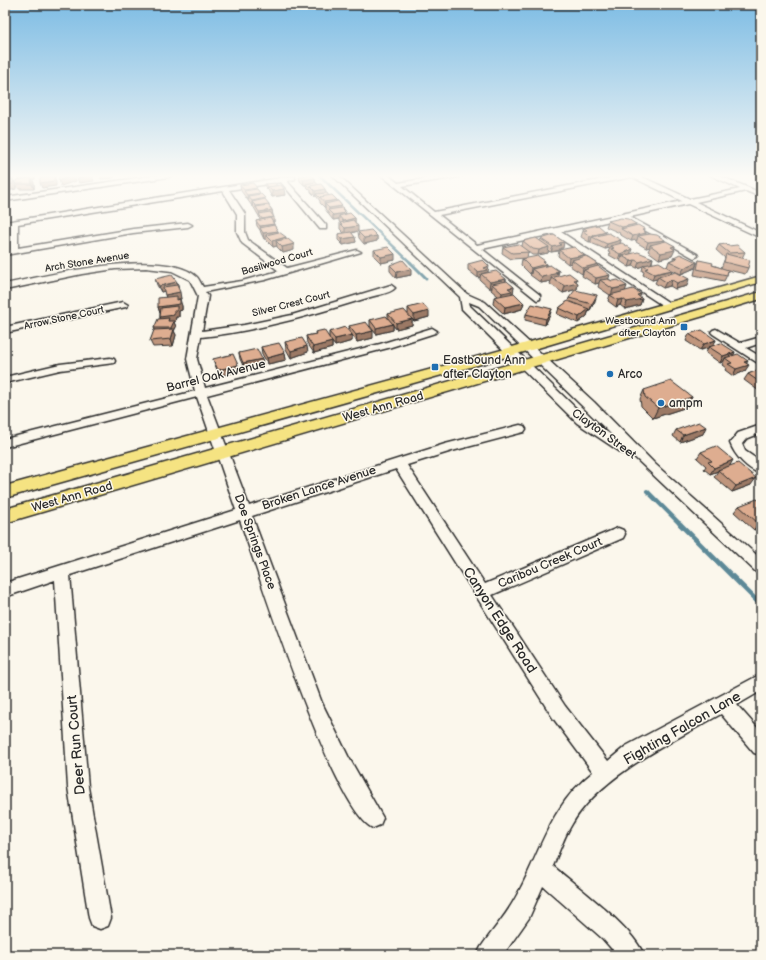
<svg xmlns="http://www.w3.org/2000/svg" width="766" height="960" font-family="'Balsamiq Sans',sans-serif">
<rect width="100%" height="100%" fill="#fbf7ec"/>
<filter id="ink" filterUnits="userSpaceOnUse"><feTurbulence type="fractalNoise" baseFrequency=".025" numOctaves="2"/><feDisplacementMap in="SourceGraphic" scale="8" xChannelSelector="R" yChannelSelector="G"/><feConvolveMatrix kernelMatrix="1 2 1 2 8 2 1 2 1" color-interpolation-filters="sRGB"/></filter>
<g filter="url(#ink)">
<g fill="none" stroke-linecap="round" stroke-linejoin="round">
<polyline stroke="#5d8997" stroke-width="2.5" points="319,175 411,263"/>
<polyline stroke="#5d8997" stroke-width="3" points="410,262 426,278"/>
<polyline stroke="#5d8997" stroke-width="4" points="647,491 681,525"/>
<polyline stroke="#5d8997" stroke-width="5" points="680,524 761,605"/>
<defs>
<g id="minor">
<polygon points="158,175 172,175 169,177 5,201 5,197"/>
<path d="M332 175H338L467 294 485 302 594 402 655 464 761 559V574L756 572 630 453H622L577 423 462 309 460 297ZM469 302 479 306 613 436 585 417 470 306Z"/>
<path d="M381 175H388L398 183 448 175H461L458 177 402 186 434 212 624 175H638L690 199 740 189 710 175H718L761 193V197L746 191 696 202 761 233V238L688 204 630 217 697 254 698 256 694 258 623 218 561 232 671 304V308L668 309 553 234 482 249 540 295V299L537 300ZM632 177 682 201 477 245 439 215Z"/>
<path d="M293 176 295 177V179L287 181 326 225V229H320L281 182 229 190 245 214V232L248 240 287 268 357 250 361 252 265 280 205 292 208 296 202 331 244 325 292 315 391 285 395 288C390 294 375 295 367 298 312 315 258 331 201 337L197 359 205 388 380 344 432 328 437 331 435 333 388 348 207 395 249 506 445 444 520 425 524 426 526 429 524 432 452 451 407 465 485 584 613 530 618 528 623 530 625 534 623 538 492 595 565 706 608 761 626 746 761 674V691L737 705 761 732V755L754 753 721 714C675 740 599 776 572 824 564 837 559 852 553 866 578 888 631 925 644 955H617L603 939 543 886 529 918 503 955H477L481 947C491 932 504 918 513 902 541 855 547 808 593 772L553 718 396 469 252 516 322 703 348 756 383 818 380 825 373 828C334 812 257 569 240 520L70 575 88 787 111 918 108 926 100 929 92 926 89 918 68 787 55 580 5 597V583L236 510 197 397 5 447V439L195 391 187 359 198 296 190 280 172 271 146 268 115 269 82 274 5 290V284C46 276 164 246 197 277 199 279 201 284 203 287L242 281 279 271 242 243 237 232V214L223 191 18 224V248L133 229 188 223 192 225 188 227 133 233 5 255V251L10 250V225L5 226V222Z"/>
<polygon points="123,302 128,305 126,307 5,333 5,327"/>
<polygon points="716,329 740,343 761,337 761,343 746,348 761,357 761,365 713,334 711,332 713,330"/>
<polygon points="110,358 114,359 115,361 114,363 60,370 5,383 5,377 60,364"/>
<path d="M761 425V433L746 439 742 444 745 451 761 462V474C747 469 735 456 730 443L738 433Z"/>
</g>
<g id="major">
<polygon points="761,276 761,282 531,350 5,498 5,486 523,344"/>
<polygon points="761,292 761,299 5,523 5,509"/>
</g>
</defs>
<use href="#minor" stroke="#2b2b2b" stroke-width="3"/>
<use href="#major" stroke="#2b2b2b" stroke-width="3"/>
<use href="#minor" fill="#fbf7ec" fill-rule="evenodd"/>
<use href="#major" fill="#f5e382" fill-rule="evenodd"/>
</g>
<g fill="#bf957c" stroke="#2b2b2b">
<polygon points="18,175 35,175 35,179 32,179 34,183 34,189 19,189 16,184 20,180"/>
<polygon points="37,175 53,175 53,176 38,176"/>
<polygon points="299,176 315,178 315,182 318,185 325,189 326,193 329,196 337,200 337,201 346,213 346,214 355,218 355,223 358,231 352,233 356,242 343,245 338,240 338,234 344,233 340,229 340,223 339,221 339,219 333,220 329,215 328,213 325,209 325,208 320,203 320,201 317,197 316,196 315,196 311,192 311,190 310,190 306,186 306,185 304,185 300,181"/>
<polygon points="265,184 285,195 272,197 269,192 269,191 265,187"/>
<polygon points="240,185 257,189 272,210 274,222 273,223 278,232 286,239 294,250 283,253 277,247 277,246 273,247 267,241 266,239 264,239 261,233 260,230 257,226 256,221 260,220 259,216 257,213 256,211 253,206 252,206 241,191"/>
<polygon points="608,221 636,226 644,231 646,234 665,240 665,242 675,246 672,256 659,259 648,251 650,247 646,248 636,242 637,240 631,241 619,234 620,233 606,227"/>
<polygon points="584,228 606,232 605,234 621,240 620,244 631,253 653,258 652,263 667,267 669,261 673,259 674,257 695,268 681,274 672,270 671,273 687,286 675,289 670,286 663,288 655,283 657,279 652,280 643,275 644,272 642,271 643,266 637,268 633,266 629,267 620,261 621,259 618,260 609,255 610,253 608,252 610,248 605,249 591,243 591,241 589,242 581,237"/>
<polygon points="358,232 377,236 377,241 364,244 359,238"/>
<polygon points="541,239 563,248 560,248 560,250 584,257 598,264 597,267 609,279 625,291 640,297 642,299 640,305 625,309 620,305 616,307 608,301 610,295 598,287 599,283 595,284 582,276 583,273 582,274 570,266 571,263 568,264 558,256 559,251 551,252 548,251 548,253 538,255 532,255 528,252 527,258 511,259 502,253 503,247 522,246 523,241 540,241"/>
<polygon points="719,245 728,246 745,252 742,258 741,258 748,268 745,274 728,270 727,275 724,281 694,275 696,266 699,260 721,268 725,258 716,250"/>
<polygon points="374,250 395,260 381,263 374,256"/>
<polygon points="522,259 545,263 546,264 546,266 559,271 557,276 576,281 578,283 577,289 563,293 550,284 551,281 541,283 530,275 531,274 530,274 521,265"/>
<polygon points="468,264 488,272 506,279 506,281 514,287 513,293 511,293 522,309 504,314 493,304 494,297 498,296 491,290 492,288 489,288 480,280 480,277 478,278 468,270"/>
<polygon points="390,265 411,275 396,278 390,271"/>
<polygon points="155,279 177,282 179,288 178,288 181,299 178,299 182,306 182,310 179,311 179,317 176,317 175,322 174,322 176,327 174,331 176,335 173,346 153,347 150,341 155,330 154,328 160,319 160,313 158,307 166,297 164,291 161,292 157,285"/>
<polygon points="569,298 595,301 590,310 589,310 587,316 578,323 557,314 559,308 568,301"/>
<polygon points="408,308 429,317 414,321 412,319 412,325 396,329 393,325 393,330 376,334 370,326 370,320 388,319 388,314 408,314"/>
<polygon points="526,314 550,315 545,325 525,320"/>
<polygon points="349,326 373,338 357,342 350,332"/>
<polygon points="315,332 329,338 329,332 352,335 352,341 335,346 332,342 332,348 314,353 307,343 306,336 316,334"/>
<polygon points="689,334 716,340 713,345 735,352 733,356 747,363 745,371 733,376 725,370 726,368 722,365 724,361 720,363 706,353 708,348 700,350 686,341"/>
<polygon points="285,342 308,352 291,358 286,349"/>
<polygon points="261,347 285,353 286,360 268,364 262,354"/>
<polygon points="239,353 262,359 263,365 245,370 240,359"/>
<polygon points="213,359 239,371 220,376 215,365"/>
<polygon points="761,369 761,390 759,391 744,380 748,374"/>
<polygon points="644,390 692,397 687,407 653,418 641,406 640,399"/>
<polygon points="676,430 703,434 680,442 673,436"/>
<polygon points="701,452 729,466 751,485 732,492 714,477 718,471 710,474 704,469 706,466 697,458"/>
<polygon points="761,499 761,527 754,530 734,512 739,506 760,501"/>
</g>
<g fill="#9b7965" stroke="#2b2b2b">
<polygon points="11,175 13,175 13,180 13,179 16,185 16,189 8,191 8,193 5,194 5,177"/>
<polygon points="18,175 35,175 35,179 32,179 34,183 34,189 32,184 20,180"/>
<polygon points="74,175 76,181 61,186 59,180"/>
<polygon points="92,175 94,181 79,183 77,178"/>
<polygon points="100,175 114,175 114,178 101,179"/>
<polygon points="126,175 138,175 126,176"/>
<polygon points="54,176 56,181 56,186 42,188 40,183"/>
<polygon points="315,178 315,183 306,184 306,185 304,185 303,180"/>
<polygon points="284,189 285,195 272,197 272,191"/>
<polygon points="325,189 326,194 316,194 316,196 315,196 315,191"/>
<polygon points="260,193 261,198 248,196 249,200 248,200 247,195"/>
<polygon points="265,198 266,204 252,202 253,206 252,206 252,201"/>
<polygon points="337,200 337,205 325,204 325,208 324,202"/>
<polygon points="269,204 270,209 256,208 256,206"/>
<polygon points="342,206 343,211 329,211 329,208"/>
<polygon points="272,210 273,216 260,216 259,212"/>
<polygon points="346,213 346,218 339,216 339,219 333,220 333,215"/>
<polygon points="274,217 274,222 263,224 262,219"/>
<polygon points="355,218 355,224 344,226 343,221"/>
<polygon points="274,224 275,229 261,230 260,226"/>
<polygon points="636,224 634,230 621,229 622,227"/>
<polygon points="358,226 358,231 345,234 345,228"/>
<polygon points="645,229 644,233 646,233 645,238 638,236 637,240 631,241 633,236 642,230"/>
<polygon points="278,231 279,237 266,235 266,239 264,239 263,233"/>
<polygon points="606,232 604,238 592,237 591,241 589,242 590,236"/>
<polygon points="377,236 377,241 364,244 364,238"/>
<polygon points="286,237 286,243 276,241 277,246 273,247 272,241"/>
<polygon points="355,237 356,242 343,245 342,239"/>
<polygon points="621,240 619,246 610,246 610,248 605,249 607,244"/>
<polygon points="665,240 663,246 650,245 650,247 646,248 648,242"/>
<polygon points="564,242 563,248 560,248 560,250 551,252 553,247 559,243"/>
<polygon points="294,244 294,250 283,253 282,247"/>
<polygon points="675,246 674,250 675,250 672,256 659,259 661,253 671,247"/>
<polygon points="549,247 548,253 538,255 539,250"/>
<polygon points="632,249 630,255 622,256 621,259 618,260 620,254"/>
<polygon points="395,254 395,260 381,263 381,257"/>
<polygon points="584,255 583,260 572,260 571,263 568,264 569,258"/>
<polygon points="653,258 651,264 644,265 643,266 637,268 639,262"/>
<polygon points="635,260 633,266 629,267 631,261"/>
<polygon points="545,261 544,265 546,264 545,270 532,269 531,274 530,274 531,268"/>
<polygon points="697,262 695,268 681,274 684,268"/>
<polygon points="598,264 596,270 584,270 583,273 582,274 583,268"/>
<polygon points="489,266 488,272 481,274 480,277 478,278 478,272 484,268"/>
<polygon points="411,269 411,275 396,278 397,272"/>
<polygon points="672,270 670,276 658,277 657,279 652,280 654,274"/>
<polygon points="559,271 557,279 551,278 551,281 541,283 542,277"/>
<polygon points="610,275 608,281 600,280 599,283 595,284 596,278"/>
<polygon points="506,279 505,285 492,284 492,288 489,288 490,282"/>
<polygon points="577,279 576,283 578,283 577,289 563,293 565,286 574,280"/>
<polygon points="689,279 687,286 675,289 677,283"/>
<polygon points="672,280 670,286 663,288 666,282"/>
<polygon points="177,282 179,288 161,292 159,286"/>
<polygon points="627,286 625,292 611,296 613,289"/>
<polygon points="514,287 513,293 511,293 511,297 501,299 502,293 508,288"/>
<polygon points="180,292 181,299 178,299 179,302 180,299 182,306 182,310 179,311 179,317 176,317 175,322 174,322 176,327 174,331 176,335 173,346 171,339 173,333 171,328 162,323 160,317 174,311 160,313 158,307 167,301 165,295"/>
<polygon points="641,294 639,299 642,299 640,305 625,309 627,302 637,295"/>
<polygon points="597,295 595,301 590,310 592,304"/>
<polygon points="623,299 620,305 616,307 618,300"/>
<polygon points="524,303 522,309 504,314 505,307"/>
<polygon points="552,309 550,315 545,325 546,319"/>
<polygon points="589,309 587,316 578,323 579,317"/>
<polygon points="429,311 429,317 414,321 414,315"/>
<polygon points="412,319 412,325 396,329 396,323"/>
<polygon points="393,324 393,330 376,334 376,328"/>
<polygon points="373,331 373,338 357,342 356,335"/>
<polygon points="352,335 352,341 335,346 335,339"/>
<polygon points="716,340 713,346 709,347 708,348 700,350 704,344"/>
<polygon points="332,342 332,348 314,353 313,347"/>
<polygon points="307,346 308,352 291,358 291,351"/>
<polygon points="735,352 732,359 725,358 724,361 720,363 723,356"/>
<polygon points="285,353 286,360 268,364 267,358"/>
<polygon points="262,359 263,365 245,370 243,363"/>
<polygon points="748,361 745,366 749,365 745,371 733,376 736,369 744,362"/>
<polygon points="238,365 239,371 220,376 218,370"/>
<polygon points="692,397 687,407 653,418 658,408"/>
<polygon points="706,427 703,434 680,442 683,435"/>
<polygon points="733,460 729,467 718,470 718,471 710,474 714,468"/>
<polygon points="756,478 751,485 732,492 736,486"/>
<polygon points="761,522 761,527 754,530 758,523"/>
</g>
<g fill="#dead90" stroke="#2b2b2b">
<polygon points="5,175 11,175 11,176 5,177"/>
<polygon points="58,175 73,175 74,176 59,180"/>
<polygon points="76,175 92,175 77,178"/>
<polygon points="308,175 311,175 315,178 303,180 299,176"/>
<polygon points="54,176 54,181 40,183 40,178"/>
<polygon points="31,178 32,184 16,184 16,180"/>
<polygon points="13,179 13,184 6,185 5,188 5,181"/>
<polygon points="316,182 318,185 310,186 310,188 306,184"/>
<polygon points="253,183 257,188 244,190 240,185"/>
<polygon points="275,183 277,186 268,187 268,188 265,184"/>
<polygon points="321,184 325,189 315,191 310,186"/>
<polygon points="281,185 284,189 272,191 268,187"/>
<polygon points="257,189 260,193 247,195 244,191"/>
<polygon points="327,193 329,196 320,197 320,198 316,194"/>
<polygon points="261,194 265,198 252,201 248,196"/>
<polygon points="332,195 337,200 324,202 320,197"/>
<polygon points="265,199 269,204 256,206 252,202"/>
<polygon points="338,201 342,206 329,208 325,204"/>
<polygon points="268,205 272,210 259,212 256,207"/>
<polygon points="341,208 346,213 333,215 328,210"/>
<polygon points="270,212 274,217 262,219 259,214"/>
<polygon points="350,213 355,218 343,221 339,216"/>
<polygon points="270,218 274,224 260,226 256,221"/>
<polygon points="621,218 628,219 636,224 622,227 608,221"/>
<polygon points="353,220 358,226 345,228 340,223"/>
<polygon points="274,225 278,231 263,233 260,228"/>
<polygon points="598,225 606,232 590,236 583,231 587,230 584,228"/>
<polygon points="638,225 645,229 642,230 646,233 633,236 621,229"/>
<polygon points="371,230 377,236 364,238 358,232"/>
<polygon points="279,232 286,237 272,241 266,235"/>
<polygon points="351,232 355,237 342,239 338,234"/>
<polygon points="609,233 621,240 607,244 592,237"/>
<polygon points="650,234 657,235 665,240 648,242 638,236"/>
<polygon points="554,235 564,242 559,243 561,245 553,247 541,239"/>
<polygon points="536,238 549,247 539,250 533,249 523,241"/>
<polygon points="288,239 294,244 282,247 276,241"/>
<polygon points="666,241 675,246 671,247 675,250 661,253 650,245"/>
<polygon points="622,243 632,249 620,254 611,249 614,248 610,246"/>
<polygon points="518,244 529,252 512,253 503,247"/>
<polygon points="726,244 728,246 737,245 745,252 729,253 719,245"/>
<polygon points="388,247 395,254 381,257 374,250"/>
<polygon points="574,247 584,255 569,258 559,250"/>
<polygon points="638,252 653,258 639,262 635,260 631,261 622,256"/>
<polygon points="680,254 697,262 684,268 669,261 677,258 674,257"/>
<polygon points="726,254 750,260 748,268 724,262"/>
<polygon points="538,256 545,261 543,262 546,264 531,268 522,259"/>
<polygon points="586,256 598,264 583,268 572,260"/>
<polygon points="403,260 411,269 397,272 390,265"/>
<polygon points="483,260 489,266 484,268 487,270 478,272 468,264"/>
<polygon points="699,260 713,263 712,265 728,270 727,275 697,269"/>
<polygon points="659,262 672,270 654,274 645,269 648,268 644,265"/>
<polygon points="550,265 559,271 555,272 558,273 542,277 532,269"/>
<polygon points="598,266 610,275 596,278 584,270"/>
<polygon points="496,271 506,279 490,282 481,274"/>
<polygon points="676,272 689,279 677,283 672,280 666,282 658,277"/>
<polygon points="569,273 577,279 574,280 578,283 565,286 551,278"/>
<polygon points="172,275 177,282 159,286 155,279"/>
<polygon points="608,279 612,281 618,280 627,286 613,289 600,280"/>
<polygon points="507,281 514,287 508,288 512,291 502,293 492,284"/>
<polygon points="177,285 180,292 165,295 163,287"/>
<polygon points="633,289 641,294 637,295 642,299 627,302 623,299 618,300 610,295"/>
<polygon points="575,290 597,295 592,304 569,298"/>
<polygon points="514,293 524,303 505,307 494,297"/>
<polygon points="177,296 177,300 180,299 180,304 158,307 158,298"/>
<polygon points="568,301 589,309 579,317 559,308"/>
<polygon points="423,304 429,311 414,315 408,308"/>
<polygon points="532,304 552,309 546,319 526,314"/>
<polygon points="177,306 177,311 174,311 174,315 160,317 161,308"/>
<polygon points="404,310 412,319 396,323 388,314"/>
<polygon points="386,316 393,324 376,328 370,320"/>
<polygon points="169,318 168,321 174,321 171,328 154,328 158,319"/>
<polygon points="366,322 373,331 356,335 349,326"/>
<polygon points="345,327 352,335 335,339 329,332"/>
<polygon points="174,329 171,339 150,341 154,330"/>
<polygon points="324,330 332,342 313,347 306,336 316,334 315,332"/>
<polygon points="702,330 716,340 704,344 689,334"/>
<polygon points="302,338 307,346 291,351 285,342"/>
<polygon points="279,343 285,353 267,358 261,347"/>
<polygon points="721,343 735,352 723,356 709,347"/>
<polygon points="257,349 262,359 243,363 239,353"/>
<polygon points="233,354 238,365 218,370 213,359"/>
<polygon points="738,354 748,361 744,362 749,365 736,369 728,364 732,363 725,358"/>
<polygon points="761,369 761,383 748,374"/>
<polygon points="671,381 692,397 658,408 645,397 644,390"/>
<polygon points="699,422 706,427 683,435 676,430"/>
<polygon points="716,446 733,460 714,468 708,462 712,461 701,452"/>
<polygon points="738,463 756,478 736,486 718,470"/>
<polygon points="757,499 761,502 761,522 758,523 739,506"/>
</g>
</g>
<linearGradient id="sky" x2="0" y2="1"><stop stop-color="#7dbce4"/><stop offset="0.57" stop-color="#fdfbf6"/><stop offset="1" stop-color="#fdfbf6" stop-opacity="0"/></linearGradient>
<rect width="766" height="309" fill="url(#sky)"/>
<g fill="#1f6fb2" stroke="#fbf7ec" stroke-width="1.5">
<rect x="680" y="323" width="8" height="8" rx="2"/>
<rect x="431" y="363" width="8" height="8" rx="2"/>
<circle cx="610" cy="374" r="4"/>
<circle cx="661" cy="403" r="4"/>
</g>
<g text-anchor="middle" dominant-baseline="central" stroke-width="3" stroke-linejoin="round" paint-order="stroke">
<g font-size="10" fill="#2b2b2b" stroke="#fbf7ec">
<text transform="translate(87 262) rotate(-9)">Arch Stone Avenue</text>
<text transform="translate(277 262) rotate(-16)">Basilwood Court</text>
<text transform="translate(291 304) rotate(-14)">Silver Crest Court</text>
<text transform="translate(64 318) rotate(-12)">Arrow Stone Court</text>
</g>
<g font-size="10" fill="#2b2b2b" stroke="#fbf7ec" text-anchor="end">
<text x="676" y="321">Westbound Ann<tspan x="676" dy="12">after Clayton</tspan></text>
</g>
<g font-size="12" fill="#2b2b2b" stroke="#fbf7ec" text-anchor="start">
<text x="443" y="360">Eastbound Ann<tspan x="443" dy="14">after Clayton</tspan></text>
<text x="618" y="374">Arco</text>
<text x="669" y="403">ampm</text>
</g>
<g font-size="12" fill="#2b2b2b" stroke="#fbf7ec">
<text transform="translate(216 376) rotate(-14)">Barrel Oak Avenue</text>
<text transform="translate(383 407) rotate(-16)">West Ann Road</text>
<text transform="translate(604 434) rotate(36)">Clayton Street</text>
<text transform="translate(319 488) rotate(-18)">Broken Lance Avenue</text>
<text transform="translate(72 497) rotate(-16)">West Ann Road</text>
<text transform="translate(255 542) rotate(70)">Doe Springs Place</text>
<text transform="translate(550 563) rotate(-23)">Caribou Creek Court</text>
</g>
<g font-size="14" fill="#2b2b2b" stroke="#fbf7ec">
<text transform="translate(500 620) rotate(57)">Canyon Edge Road</text>
<text transform="translate(682 728) rotate(-30)">Fighting Falcon Lane</text>
<text transform="translate(76 745) rotate(-95)">Deer Run Court</text>
</g>
</g>
<rect width="766" height="960" fill="none" stroke="#fbf7ec" stroke-width="20"/>
<rect x="10" y="10" width="746" height="940" fill="none" stroke="#2b2b2b" stroke-width="1.5" filter="url(#ink)"/>
</svg>
